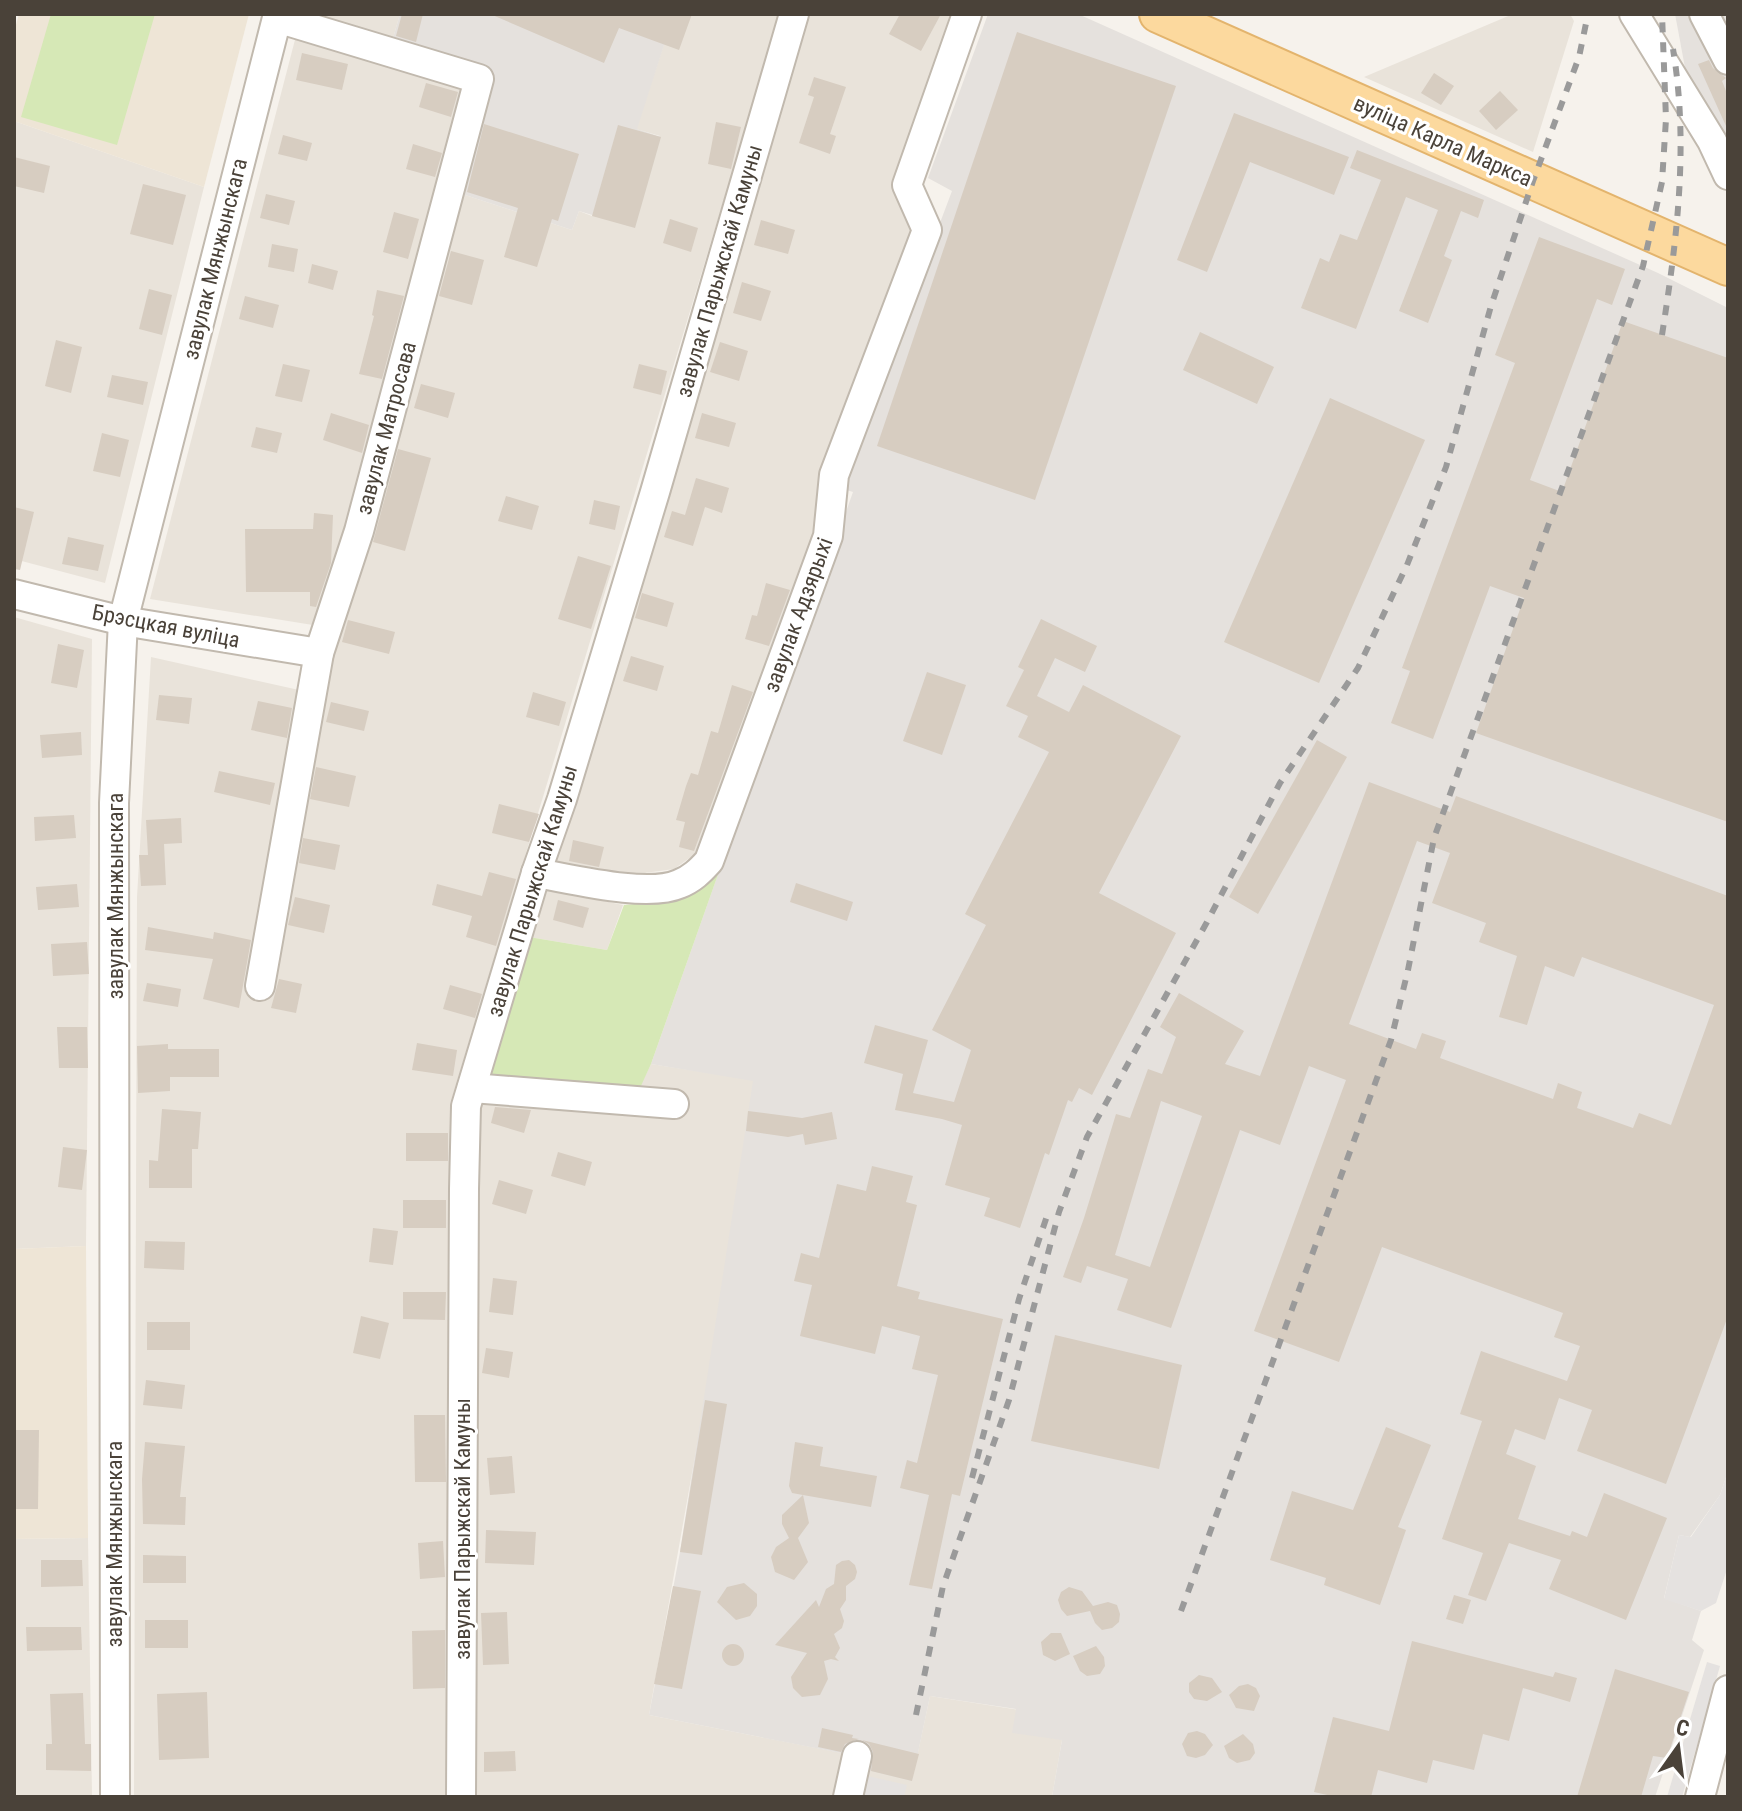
<svg xmlns="http://www.w3.org/2000/svg" width="1742" height="1811" font-family="'Roboto Condensed',sans-serif">
<rect width="100%" height="100%" fill="#f6f2ec"/>
<g fill="#e9e3da">
<polygon points="302,14 400,14 391,45"/>
<polygon points="692,14 780,14 450,1104 445,1797 134,1797 137,897 151,657 299,690 331,655 456,192 572,230 579,211 592,216 660,136 636,129 664,44"/>
<polygon points="808,14 950,14 896,184 915,226 820,533 698,852 674,869 637,874 554,863"/>
<polygon points="1513,14 1570,14 1574,21 1533,152 1364,77"/>
<polygon points="297,32 466,87 319,626 150,599"/>
<polygon points="14,121 204,187 105,583 14,559"/>
<polygon points="14,617 92,639 86,1246 14,1249"/>
<polygon points="548,889 623,905 607,950 529,937"/>
<polygon points="651,1064 754,1080 705,1400 649,1715 867,1758 912,1780 930,1696 1019,1710 1062,1740 1052,1797 475,1797 477,1108 488,1075 639,1088"/>
<polygon points="88,1538 92,1797 14,1797 14,1539"/>
</g>
<g fill="#e5e1dd">
<polygon points="400,14 692,14 664,45 637,129 661,137 635,228 579,211 572,230 456,192 488,74 391,45"/>
<polygon points="988,14 1078,14 1658,273 1728,308 1728,1471 1720,1495 1690,1537 1679,1535 1664,1598 1701,1611 1692,1640 1704,1650 1655,1797 1052,1797 1062,1740 1012,1733 1016,1709 930,1696 912,1781 864,1769 866,1758 649,1715 680,1552 753,1081 651,1064 853,492 840,488 952,191 928,178"/>
<polygon points="1675,14 1728,14 1728,155 1686,73"/>
</g>
<g fill="#eee5d6">
<polygon points="19,14 249,14 204,187 14,121 14,32"/>
<polygon points="86,1246 88,1538 14,1539 14,1249"/>
</g>
<g fill="#d6e8b6">
<polygon points="51,14 155,14 117,145 21,117"/>
<polygon points="721,866 651,1064 640,1088 488,1075 529,937 607,950 624,905 663,901"/>
</g>
<g fill="#e5e2e0">
<polygon points="1728,1471 1728,1566 1716,1603 1701,1611 1664,1599 1679,1535 1691,1537 1720,1495"/>
<polygon points="1707,1662 1720,1666 1682,1797 1667,1797"/>
<polygon points="863,1775 907,1785 904,1797 857,1797"/>
</g>
<g fill="#d7cdc1" fill-rule="evenodd">
<polygon points="402,14 423,14 416,42 396,36"/>
<polygon points="490,14 692,14 679,50 619,28 604,63"/>
<polygon points="900,14 941,14 921,51 889,34"/>
<polygon points="1017,32 1176,86 1035,500 877,446"/>
<polygon points="302,53 348,64 342,90 296,80"/>
<polygon points="1709,60 1713,68 1726,78 1722,81 1728,96 1728,125 1726,126 1698,64"/>
<polygon points="1434,73 1454,86 1441,105 1421,93"/>
<polygon points="814,77 846,87 830,134 836,136 830,154 799,143 814,97 808,95"/>
<polygon points="426,83 458,92 451,117 419,107"/>
<polygon points="1500,91 1518,110 1496,130 1479,111"/>
<polygon points="1234,113 1349,157 1334,195 1250,162 1207,272 1177,260"/>
<polygon points="716,122 741,127 731,169 708,164"/>
<polygon points="484,124 579,154 558,221 552,219 537,267 504,257 518,208 467,192"/>
<polygon points="618,125 661,137 635,228 592,216"/>
<polygon points="283,135 312,143 307,161 278,154"/>
<polygon points="413,144 442,153 435,177 406,169"/>
<polygon points="1357,150 1484,200 1478,218 1461,211 1444,256 1452,260 1428,323 1399,311 1438,210 1406,197 1356,329 1301,308 1320,258 1329,262 1340,234 1357,240 1381,180 1350,168"/>
<polygon points="14,157 50,166 44,193 14,186"/>
<polygon points="143,184 186,195 173,245 130,234"/>
<polygon points="266,194 295,201 289,225 260,218"/>
<polygon points="394,212 419,219 408,259 383,252"/>
<polygon points="670,219 698,228 691,252 663,243"/>
<polygon points="761,220 795,230 788,254 754,245"/>
<polygon points="1539,237 1625,269 1612,305 1597,299 1530,480 1562,492 1623,321 1728,358 1728,822 1476,733 1524,598 1490,586 1433,739 1391,723 1410,671 1402,668 1515,363 1495,355"/>
<polygon points="272,244 298,249 294,272 268,267"/>
<polygon points="451,251 484,260 472,305 439,296"/>
<polygon points="312,264 338,271 333,290 308,283"/>
<polygon points="742,282 771,291 761,321 733,313"/>
<polygon points="149,289 172,295 162,335 139,329"/>
<polygon points="377,290 404,296 382,379 359,374 374,316 372,315"/>
<polygon points="245,296 279,305 273,328 239,319"/>
<polygon points="1200,332 1274,367 1257,404 1183,370"/>
<polygon points="56,340 82,347 71,393 45,386"/>
<polygon points="720,342 748,351 739,381 710,372"/>
<polygon points="283,364 310,370 302,402 275,396"/>
<polygon points="639,364 667,371 661,395 633,388"/>
<polygon points="112,375 148,382 143,405 107,397"/>
<polygon points="421,384 455,393 448,418 414,408"/>
<polygon points="1330,398 1425,440 1319,683 1224,642"/>
<polygon points="331,413 369,425 362,453 323,440"/>
<polygon points="702,413 736,423 729,447 695,438"/>
<polygon points="256,427 282,433 277,453 251,447"/>
<polygon points="102,433 129,440 120,477 93,471"/>
<polygon points="398,449 431,458 405,551 373,542"/>
<polygon points="696,478 729,488 722,513 705,507 693,546 664,537 672,511 685,515"/>
<polygon points="506,496 539,506 532,530 498,521"/>
<polygon points="594,500 620,506 615,530 589,524"/>
<polygon points="14,507 34,512 20,570 14,569"/>
<polygon points="314,513 333,515 331,563 316,607 310,606 310,592 246,592 245,529 313,529"/>
<polygon points="68,537 104,545 98,571 62,564"/>
<polygon points="578,556 611,566 591,629 558,619"/>
<polygon points="766,583 790,590 769,646 745,639 752,615 757,616"/>
<polygon points="642,593 674,603 667,627 635,618"/>
<polygon points="1041,619 1097,646 1085,672 1055,658 1037,696 1069,712 1083,685 1181,736 1099,893 1176,933 1092,1095 1079,1088 1072,1102 1068,1100 1049,1155 1045,1153 1020,1228 984,1216 990,1198 945,1185 962,1125 942,1119 895,1110 903,1074 864,1063 875,1025 928,1040 913,1093 954,1102 971,1050 932,1030 986,925 965,914 1049,752 1018,737 1028,716 1006,706 1024,670 1018,667"/>
<polygon points="348,620 395,632 389,654 342,642"/>
<polygon points="58,644 84,650 77,688 51,683"/>
<polygon points="631,656 664,666 657,691 623,681"/>
<polygon points="927,672 966,685 942,755 903,741"/>
<polygon points="732,685 753,692 694,851 679,847 685,822 676,820 686,786 691,773 698,775 711,731 718,733"/>
<polygon points="533,692 566,702 559,726 526,717"/>
<polygon points="159,695 192,698 189,724 156,720"/>
<polygon points="258,701 292,708 287,738 251,730"/>
<polygon points="331,702 369,711 364,731 326,722"/>
<polygon points="81,732 82,755 42,758 40,735"/>
<polygon points="1317,740 1347,757 1258,914 1229,897"/>
<polygon points="316,767 356,776 349,807 310,799"/>
<polygon points="219,771 275,783 270,805 214,792"/>
<path d="M1369 782 1450 812 1456 796 1728 896V1316L1666 1484 1577 1451 1592 1410 1559 1398 1545 1440 1515 1429 1506 1454 1536 1466 1518 1519 1570 1536 1572 1531 1587 1537 1604 1493 1667 1518 1626 1620 1549 1589 1561 1560 1509 1543 1486 1601 1468 1595 1483 1553 1442 1539 1482 1421 1460 1414 1481 1351 1567 1381 1580 1346 1554 1337 1563 1313 1382 1247 1339 1362 1254 1331 1346 1080 1309 1066 1280 1145 1240 1130 1171 1328 1117 1310 1128 1279 1087 1266 1081 1283 1063 1277 1084 1218 1116 1114 1130 1118 1148 1069 1162 1074 1176 1037 1160 1027 1179 993 1244 1031 1225 1064 1260 1076ZM1417 841 1450 853 1432 903 1486 923 1479 942 1517 956 1499 1017 1527 1025 1545 966 1574 977 1582 957 1714 1005 1671 1125 1639 1113 1633 1128 1577 1108 1582 1092 1558 1083 1553 1099 1440 1058 1446 1041 1422 1033 1416 1049 1349 1024ZM1161 1101 1202 1116 1150 1267 1115 1255Z"/>
<polygon points="499,804 539,814 529,842 492,833"/>
<polygon points="74,815 76,838 35,841 34,817"/>
<polygon points="181,818 182,843 164,844 166,885 141,886 139,855 148,855 146,820"/>
<polygon points="303,838 340,845 335,870 299,863"/>
<polygon points="573,840 604,847 599,867 569,861"/>
<polygon points="489,872 516,879 496,946 466,937 472,916 432,905 437,884 482,896"/>
<polygon points="796,883 853,902 847,921 790,902"/>
<polygon points="77,884 79,907 38,910 36,887"/>
<polygon points="295,897 330,905 324,933 288,925"/>
<polygon points="558,900 589,908 583,928 553,920"/>
<polygon points="148,927 213,939 214,932 251,940 239,1008 203,999 213,959 145,950"/>
<polygon points="87,942 89,974 53,976 51,944"/>
<polygon points="279,979 302,984 296,1013 271,1008"/>
<polygon points="147,983 181,989 178,1007 143,1001"/>
<polygon points="450,985 482,994 475,1018 443,1009"/>
<polygon points="57,1027 87,1027 88,1068 59,1068"/>
<polygon points="417,1043 457,1050 453,1076 412,1070"/>
<polygon points="168,1044 168,1049 219,1049 219,1077 170,1077 170,1091 138,1093 137,1046"/>
<polygon points="495,1107 531,1110 524,1133 491,1123"/>
<polygon points="162,1109 201,1112 198,1149 192,1149 192,1188 149,1188 149,1160 158,1161"/>
<polygon points="748,1111 802,1118 832,1112 837,1139 805,1145 803,1134 788,1137 746,1131"/>
<rect x="406" y="1133" width="42" height="28"/>
<polygon points="63,1147 87,1150 82,1190 58,1187"/>
<polygon points="558,1152 592,1162 585,1186 551,1176"/>
<polygon points="872,1166 913,1176 906,1202 917,1205 897,1286 920,1292 918,1299 1003,1319 960,1496 952,1494 932,1589 909,1585 929,1495 900,1488 907,1460 917,1463 938,1375 912,1369 920,1336 882,1326 875,1354 800,1336 812,1285 794,1281 801,1253 819,1258 837,1184 866,1191"/>
<polygon points="499,1180 533,1190 526,1214 492,1204"/>
<rect x="403" y="1200" width="43" height="28"/>
<polygon points="373,1228 398,1231 393,1265 369,1262"/>
<polygon points="145,1241 185,1242 184,1270 144,1268"/>
<polygon points="493,1278 517,1281 513,1315 489,1312"/>
<polygon points="403,1292 446,1292 445,1320 403,1319"/>
<polygon points="361,1316 389,1323 380,1359 353,1353"/>
<rect x="147" y="1322" width="43" height="28"/>
<polygon points="1055,1335 1182,1365 1159,1469 1031,1441"/>
<polygon points="486,1348 513,1352 509,1378 482,1373"/>
<polygon points="146,1380 185,1385 182,1409 143,1405"/>
<polygon points="705,1400 727,1404 702,1555 680,1552"/>
<polygon points="414,1415 445,1415 446,1482 415,1482"/>
<polygon points="1386,1427 1431,1445 1398,1527 1406,1530 1380,1605 1324,1585 1326,1578 1270,1560 1292,1491 1353,1510"/>
<polygon points="14,1430 39,1430 38,1509 14,1509"/>
<polygon points="145,1442 185,1446 180,1497 186,1497 185,1525 143,1524 142,1479"/>
<polygon points="795,1442 823,1447 820,1466 877,1476 871,1507 803,1495 809,1523 798,1538 808,1562 794,1580 775,1572 771,1557 776,1547 789,1538 782,1524 782,1515 803,1495 792,1493 789,1486"/>
<polygon points="512,1456 515,1493 490,1495 487,1458"/>
<polygon points="486,1530 536,1532 534,1565 485,1563"/>
<polygon points="443,1541 445,1577 420,1579 418,1543"/>
<polygon points="143,1555 186,1556 186,1583 143,1583"/>
<polygon points="41,1560 82,1560 83,1586 41,1587"/>
<polygon points="849,1560 855,1565 857,1572 855,1579 846,1586 846,1600 840,1609 844,1621 842,1628 834,1634 840,1648 835,1657 839,1661 831,1659 824,1661 828,1679 820,1695 802,1697 793,1688 791,1677 807,1653 775,1645 816,1600 819,1607 826,1589 834,1584 836,1565 842,1561"/>
<polygon points="744,1583 757,1594 757,1606 750,1616 736,1620 717,1602 727,1587"/>
<polygon points="673,1586 701,1591 682,1689 654,1684"/>
<polygon points="1069,1587 1082,1591 1093,1606 1108,1602 1117,1605 1120,1614 1119,1622 1112,1628 1102,1630 1095,1623 1090,1611 1067,1616 1061,1609 1058,1600 1061,1592"/>
<polygon points="1454,1595 1471,1600 1463,1624 1446,1619"/>
<polygon points="507,1612 509,1664 483,1665 481,1613"/>
<rect x="145" y="1620" width="43" height="28"/>
<polygon points="26,1627 81,1627 82,1650 27,1651"/>
<polygon points="445,1630 445,1688 413,1689 412,1631"/>
<polygon points="1051,1633 1061,1633 1070,1654 1055,1661 1043,1655 1041,1642"/>
<polygon points="1412,1641 1553,1677 1555,1672 1577,1678 1570,1702 1523,1688 1509,1741 1483,1734 1474,1770 1433,1760 1427,1783 1378,1770 1371,1797 1336,1797 1314,1792 1333,1717 1389,1731"/>
<circle cx="733" cy="1655" r="11"/>
<polygon points="1096,1646 1104,1657 1105,1666 1100,1674 1087,1676 1080,1671 1073,1656"/>
<polygon points="1615,1669 1689,1692 1667,1758 1653,1756 1641,1797 1577,1797"/>
<polygon points="1199,1675 1212,1678 1222,1692 1207,1701 1194,1699 1189,1692 1189,1683"/>
<polygon points="1248,1684 1256,1688 1260,1696 1254,1711 1236,1708 1229,1695 1239,1686"/>
<polygon points="207,1692 209,1758 159,1760 157,1694"/>
<polygon points="83,1693 85,1744 91,1744 91,1771 46,1770 46,1744 52,1744 50,1694"/>
<polygon points="822,1728 853,1735 852,1738 859,1739 845,1744 841,1752 818,1747"/>
<polygon points="1197,1731 1205,1734 1213,1745 1205,1755 1196,1758 1187,1756 1182,1744 1188,1733"/>
<polygon points="1243,1734 1253,1744 1255,1753 1250,1760 1237,1763 1229,1758 1224,1746"/>
<polygon points="862,1740 919,1754 912,1781 871,1771 873,1752 869,1744"/>
<polygon points="515,1751 516,1771 484,1772 484,1752"/>
</g>
<g fill="none" stroke-linecap="round" stroke-linejoin="round">
<defs>
<g id="minor">
<polyline points="1634,14 1712,141 1728,175"/>
<polyline points="1704,14 1728,60"/>
<polyline points="14,594 123,621 319,653"/>
<path d="M536 873C572 879 647 898 679 884 692 879 700 871 709 861L828 536 834 475 927 230 907 185 967 14"/>
<polyline points="260,986 319,653 359,531 479,79 277,18"/>
<polyline points="472,1088 674,1104"/>
<polyline points="115,1797 114,803 123,621 278,14"/>
<polyline points="461,1797 464,1189 466,1106 536,873 562,799 655,492 794,14"/>
<polyline points="848,1797 857,1756"/>
<polyline points="1700,1797 1728,1690"/>
</g>
<polyline id="major" points="1158,14 1728,267"/>
</defs>
<use href="#minor" stroke="#c1b9ae" stroke-width="32"/>
<use href="#major" stroke="#e3b46d" stroke-width="40"/>
<use href="#minor" stroke="#fff" stroke-width="28"/>
<use href="#major" stroke="#fcd99e" stroke-width="36"/>
<g stroke="#9a9a9a" stroke-width="6" stroke-dasharray="10 10" stroke-linecap="butt">
<path d="M1662 335C1677 239 1689 145 1673 49"/>
<polyline points="972,1478 1019,1299 1048,1213"/>
<polyline points="1181,1611 1391,1040 1408,970 1434,838 1643,266 1662,182 1666,119 1662,14"/>
<polyline points="916,1715 943,1586 1009,1400 1059,1212 1087,1137 1207,922 1280,783 1358,668 1407,565 1446,467 1491,306 1533,181 1579,57 1588,14"/>
</g>
</g>
<g text-anchor="middle" dominant-baseline="central" stroke-width="6" stroke-linejoin="round" paint-order="stroke">
<g font-size="22" fill="#4a4239" stroke="#fff">
<text transform="translate(1443 141) rotate(24)">вуліца Карла Маркса</text>
<text transform="translate(215 259) rotate(-76)">завулак Мянжынскага</text>
<text transform="translate(719 271) rotate(-74)">завулак Парыжскай Камуны</text>
<text transform="translate(386 428) rotate(-75)">завулак Матросава</text>
<text transform="translate(798 615) rotate(-70)">завулак Адзярыхі</text>
<text transform="translate(166 626) rotate(11)">Брэсцкая вуліца</text>
<text transform="translate(532 891) rotate(-73)">завулак Парыжскай Камуны</text>
<text transform="translate(115 896) rotate(-90)">завулак Мянжынскага</text>
<text transform="translate(462 1529) rotate(-90)">завулак Парыжскай Камуны</text>
<text transform="translate(114 1544) rotate(-90)">завулак Мянжынскага</text>
</g>
</g>
<rect width="1742" height="1811" fill="none" stroke="#4a4239" stroke-width="32"/>
<g transform="translate(1678 1747) rotate(14)" stroke="#ffffff" stroke-width="6" paint-order="stroke">
<path d="M0-6L14 30L0 20L-14 30Z" fill="#4a4239"/>
<text y="-12" font-size="22" font-weight="bold" text-anchor="middle" fill="#4a4239">С</text>
</g>
</svg>
